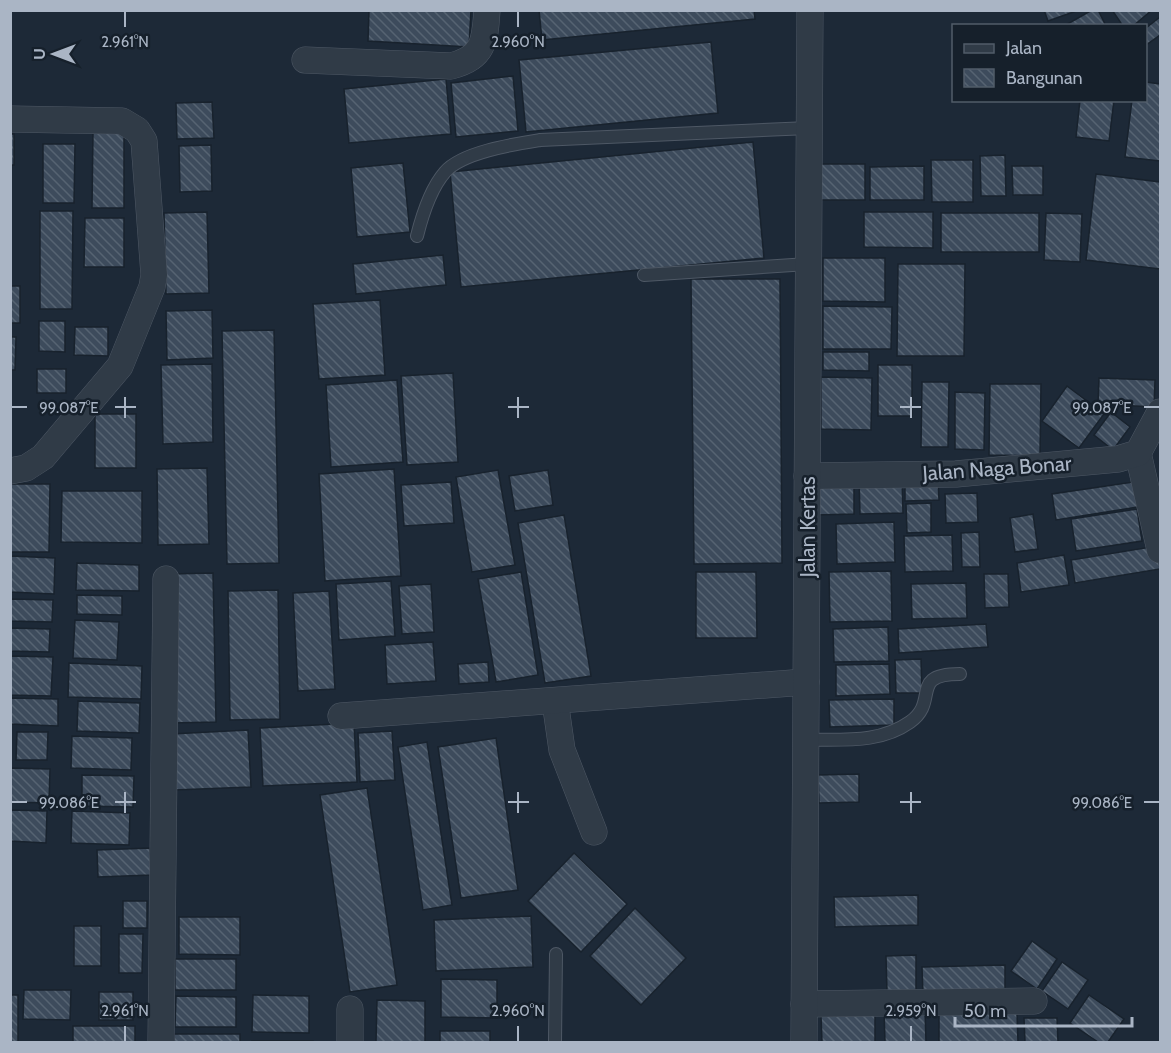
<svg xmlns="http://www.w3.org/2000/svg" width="1171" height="1053" font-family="Cabin,sans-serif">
<defs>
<pattern id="building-back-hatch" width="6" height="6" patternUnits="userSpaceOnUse" patternTransform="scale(1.5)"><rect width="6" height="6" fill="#3d4b5c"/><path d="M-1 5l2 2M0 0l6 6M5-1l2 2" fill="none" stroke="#566372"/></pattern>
</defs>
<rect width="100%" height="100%" fill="#1d2937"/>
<g fill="url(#building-back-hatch)" stroke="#18222d" stroke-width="1.5">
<polygon points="369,10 471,10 469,47 368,41"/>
<polygon points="539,10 754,10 755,19 542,40"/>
<polygon points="1044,10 1079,10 1048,21"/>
<polygon points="1092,10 1098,10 1106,26 1064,26"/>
<polygon points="1112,10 1152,10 1133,26 1123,26"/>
<polygon points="1160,17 1160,35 1146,45 1146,28"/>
<polygon points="711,42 718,113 526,132 519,60"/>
<polygon points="513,76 518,131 456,137 451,83"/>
<polygon points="446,79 451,134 349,143 344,89"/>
<polygon points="1146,82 1160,84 1160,161 1125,157 1132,100 1146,100"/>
<polygon points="1080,100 1114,100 1109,141 1076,137"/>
<polygon points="212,102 214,138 177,139 176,103"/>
<polygon points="93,132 124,132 124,208 92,208"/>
<rect x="10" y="134" width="4" height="31"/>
<polygon points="753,142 764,258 461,287 450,172"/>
<polygon points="43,144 75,144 74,203 43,203"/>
<polygon points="211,145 212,191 180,192 179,146"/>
<polygon points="1005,155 1006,196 981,196 980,156"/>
<polygon points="931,160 973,160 973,202 932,202"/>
<polygon points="403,163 410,232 357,237 351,168"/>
<rect x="820" y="164" width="45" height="36"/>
<polygon points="924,166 924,200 870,200 870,167"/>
<polygon points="1012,166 1043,166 1043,195 1013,195"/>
<polygon points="1096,174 1160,182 1160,269 1086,260"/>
<polygon points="40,211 73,211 72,309 40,309"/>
<polygon points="207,212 209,293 166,294 164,213"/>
<polygon points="864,212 933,212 933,248 864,247"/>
<rect x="941" y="213" width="98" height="39"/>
<polygon points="1046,213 1082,214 1080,262 1044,260"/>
<polygon points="85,218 124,218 124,267 84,267"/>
<polygon points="443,255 446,285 356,294 353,264"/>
<polygon points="823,258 885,258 885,302 823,301"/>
<polygon points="898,264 965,264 964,356 897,356"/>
<polygon points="691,279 780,279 782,563 694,564"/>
<rect x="10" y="286" width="10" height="37"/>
<polygon points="380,300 385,375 319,379 313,304"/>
<polygon points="823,306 892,307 891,349 823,349"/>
<polygon points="212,310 213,358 167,360 166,311"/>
<polygon points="39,321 65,321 65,352 39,351"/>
<polygon points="75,327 108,327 108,356 74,355"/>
<polygon points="274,330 279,563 227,564 222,331"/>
<polygon points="10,337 16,337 15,370 10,370"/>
<polygon points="823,352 869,352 869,371 823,370"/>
<polygon points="212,364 213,442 163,444 161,365"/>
<rect x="878" y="365" width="34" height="51"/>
<rect x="37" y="369" width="29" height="24"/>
<polygon points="453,373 458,462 407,465 401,376"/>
<polygon points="821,377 872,378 871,430 821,429"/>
<polygon points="1099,378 1155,380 1154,407 1098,404"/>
<polygon points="397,380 403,462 331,467 326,385"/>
<polygon points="922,382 949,382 948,447 921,447"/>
<polygon points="990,384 1041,384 1040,456 989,455"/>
<polygon points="1067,386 1104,414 1079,448 1042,421"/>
<polygon points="955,392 985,393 984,450 955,449"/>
<polygon points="1111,412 1130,427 1113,450 1094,435"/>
<rect x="95" y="414" width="41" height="54"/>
<polygon points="207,468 209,544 158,545 157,469"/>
<polygon points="394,469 401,576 325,581 319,474"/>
<polygon points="498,470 515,565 472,572 456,477"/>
<polygon points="548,470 553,505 515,511 509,476"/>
<polygon points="902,477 903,513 860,514 859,478"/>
<polygon points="938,479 939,500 905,501 905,480"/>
<polygon points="1140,481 1144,506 1056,520 1052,494"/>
<polygon points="451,482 454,523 404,526 401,485"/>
<polygon points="854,483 854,514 815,515 815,484"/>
<polygon points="10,484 50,484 49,552 10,552"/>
<polygon points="62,491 142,491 142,543 61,542"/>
<polygon points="977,493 978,522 946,523 945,494"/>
<polygon points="931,503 931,532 907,533 906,504"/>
<polygon points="1137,509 1142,541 1076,551 1071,519"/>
<polygon points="1033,514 1038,549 1015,552 1010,518"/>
<polygon points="564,515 591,676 545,683 518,523"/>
<polygon points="894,522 895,562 837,564 836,524"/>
<polygon points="979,532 980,567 962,567 961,533"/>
<polygon points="952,535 953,571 905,572 904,536"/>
<polygon points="1157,546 1160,569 1075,583 1071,560"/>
<polygon points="1064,555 1069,585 1021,592 1017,563"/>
<polygon points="10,556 55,558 54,594 10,592"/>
<polygon points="77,563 139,565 139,591 76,590"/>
<polygon points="891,571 892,621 830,622 829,572"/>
<polygon points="521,572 538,675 496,682 478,579"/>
<polygon points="696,572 756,572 757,638 696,638"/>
<polygon points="213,573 216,722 171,723 169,574"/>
<polygon points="984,574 1008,574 1009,607 985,608"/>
<polygon points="391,581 395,636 339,640 336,584"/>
<polygon points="966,583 967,618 912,619 911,584"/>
<polygon points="431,584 434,632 402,634 399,586"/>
<polygon points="278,590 280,719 230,720 228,591"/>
<polygon points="329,591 335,689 298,691 293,593"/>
<polygon points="77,595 122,596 122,615 77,614"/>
<polygon points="10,599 53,600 52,622 10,621"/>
<polygon points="75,620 119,622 117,660 73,658"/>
<polygon points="986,624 988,647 899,653 898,629"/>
<polygon points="888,627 889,661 834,662 833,629"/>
<polygon points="10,628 50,629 49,652 10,651"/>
<polygon points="433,642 436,681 387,684 385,645"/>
<polygon points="10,656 53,657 51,696 10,695"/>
<polygon points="921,659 922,693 896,693 895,660"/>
<polygon points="488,662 489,682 459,684 458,664"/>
<polygon points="69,663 142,666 141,699 68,697"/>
<polygon points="889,664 890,694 836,696 836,665"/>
<polygon points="10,698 58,699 58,726 10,724"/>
<polygon points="894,699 894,725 830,727 829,700"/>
<polygon points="78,701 140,703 139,733 77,731"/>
<polygon points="354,723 357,782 263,786 260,728"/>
<polygon points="248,730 251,787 174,790 171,734"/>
<polygon points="392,731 395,780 360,782 358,733"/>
<polygon points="17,732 48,732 47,760 16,760"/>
<polygon points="72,736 132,738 131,770 71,768"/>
<polygon points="496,738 518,890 461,898 438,747"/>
<polygon points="427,742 452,905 423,910 398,747"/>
<polygon points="10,768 50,769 49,803 10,802"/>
<polygon points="859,774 859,802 819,803 818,775"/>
<polygon points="82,775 134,776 133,807 82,806"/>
<polygon points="367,788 397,985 350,992 320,795"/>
<polygon points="10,810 47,811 46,843 10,841"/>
<polygon points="72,811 130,813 129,845 71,843"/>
<polygon points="150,848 151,875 98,877 97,850"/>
<polygon points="574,853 627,904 581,952 528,901"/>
<polygon points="918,895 918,925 835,927 834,897"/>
<rect x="123" y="901" width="24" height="27"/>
<polygon points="635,908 686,958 641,1005 590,956"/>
<polygon points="531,916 533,967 436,971 434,920"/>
<polygon points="179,917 240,917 240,955 179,954"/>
<rect x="74" y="926" width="27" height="40"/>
<polygon points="119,934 143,934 142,973 119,973"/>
<polygon points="1032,941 1057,959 1037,989 1011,971"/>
<polygon points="916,955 916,991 887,992 886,956"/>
<rect x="175" y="959" width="61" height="31"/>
<polygon points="1062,962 1088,980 1068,1009 1042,991"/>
<polygon points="1005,965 1005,993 923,995 922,967"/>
<polygon points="441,979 497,980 497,1018 441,1017"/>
<polygon points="24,990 71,990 70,1020 23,1019"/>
<rect x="99" y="992" width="34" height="28"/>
<rect x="10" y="995" width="8" height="47"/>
<polygon points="253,995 309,996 309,1033 252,1032"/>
<polygon points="1089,995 1124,1019 1108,1042 1098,1042 1070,1023"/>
<polygon points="176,996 236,997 236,1027 175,1027"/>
<polygon points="377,1000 425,1001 425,1042 376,1042"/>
<polygon points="925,1010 926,1042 885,1042 884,1011"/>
<polygon points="1017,1013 1018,1042 939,1042 939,1015"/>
<polygon points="875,1015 875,1042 822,1042 821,1016"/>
<polygon points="1024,1018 1057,1018 1058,1042 1025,1042"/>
<rect x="73" y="1026" width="62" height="16"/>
<rect x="440" y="1031" width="50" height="11"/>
<rect x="174" y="1034" width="66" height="8"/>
<rect x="252" y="1041" width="61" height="1"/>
</g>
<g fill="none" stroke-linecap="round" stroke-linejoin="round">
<defs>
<g id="service">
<path d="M417 236C422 216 431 188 445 172 462 152 515 144 540 140L809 128"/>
<polyline points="644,275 808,264"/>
<path d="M806 740C842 739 879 744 910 722 940 701 908 674 960 674"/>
<polyline points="555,1042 556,954"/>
</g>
<g id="minor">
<path d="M305 60 451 66C484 58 485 41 487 10"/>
<polyline points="10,119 122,121 137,130 144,141 154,275 152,287 120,366 43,457 26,468 10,471"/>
<polyline points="1138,453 1160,550"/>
<polyline points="807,476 956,474 1118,459 1138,453 1160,412"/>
<polyline points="555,701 562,750 594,832"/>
<polyline points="341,716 806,682"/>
<polyline points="804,1004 1034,1001"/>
<polyline points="161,1042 166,579"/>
<polyline points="350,1042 350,1009"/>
<polyline points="804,1042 810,10"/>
</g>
</defs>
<use href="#service" stroke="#4e5865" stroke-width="14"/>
<use href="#minor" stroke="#4e5865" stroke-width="27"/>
<use href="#service" stroke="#303b47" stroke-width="12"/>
<use href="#minor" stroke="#303b47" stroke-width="26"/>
</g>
<path fill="none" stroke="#aab5c5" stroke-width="2" d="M125 12V27M518 12V27M125 397V418M518 397V418M911 397V418M12 407H27M115 407H136M508 407H529M900 407H921M1144 407H1159M125 792V813M518 792V813M911 792V813M12 802H27M115 802H136M508 802H529M900 802H921M1144 802H1159M125 1026V1041M518 1026V1041M911 1026V1041"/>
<g text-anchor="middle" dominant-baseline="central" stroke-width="5" stroke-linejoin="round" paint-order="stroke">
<g font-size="21" fill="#aab5c5" stroke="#16202b">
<text transform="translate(997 468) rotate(-4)">Jalan Naga Bonar</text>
<text transform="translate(807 527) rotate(-90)">Jalan Kertas</text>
</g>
</g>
<g font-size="15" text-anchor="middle" fill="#aab5c5" stroke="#16202b" stroke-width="5" stroke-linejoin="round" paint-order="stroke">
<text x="125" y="47">2.961°N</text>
<text x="518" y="47">2.960°N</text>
<text x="1102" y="413">99.087°E</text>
<text x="69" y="413">99.087°E</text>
<text x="1102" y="808">99.086°E</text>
<text x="69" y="808">99.086°E</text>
<text x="125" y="1016">2.961°N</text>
<text x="518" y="1016">2.960°N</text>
<text x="911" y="1016">2.959°N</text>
</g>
<rect width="1171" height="1053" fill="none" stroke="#aab5c5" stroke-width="24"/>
<rect x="952" y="24" width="195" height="78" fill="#16202b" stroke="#515c69" stroke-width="1.5"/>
<rect x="964" y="44" width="30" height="9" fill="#303b47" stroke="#515c69" stroke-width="1.5"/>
<text x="1006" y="54" font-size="18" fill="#aab5c5">Jalan</text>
<rect x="964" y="69" width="30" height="18" fill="url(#building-back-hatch)" stroke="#515c69" stroke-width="1.5"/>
<text x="1006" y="84" font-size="18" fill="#aab5c5">Bangunan</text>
<g transform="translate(54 54) rotate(270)" stroke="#16202b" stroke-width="4.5" paint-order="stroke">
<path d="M0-4.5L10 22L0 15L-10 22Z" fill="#aab5c5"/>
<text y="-9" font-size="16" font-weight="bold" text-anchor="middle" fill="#aab5c5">U</text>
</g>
<path d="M955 1017v9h177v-9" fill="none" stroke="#aab5c5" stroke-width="3"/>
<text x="964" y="1017" font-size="18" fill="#aab5c5" stroke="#16202b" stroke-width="4.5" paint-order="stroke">50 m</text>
</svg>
